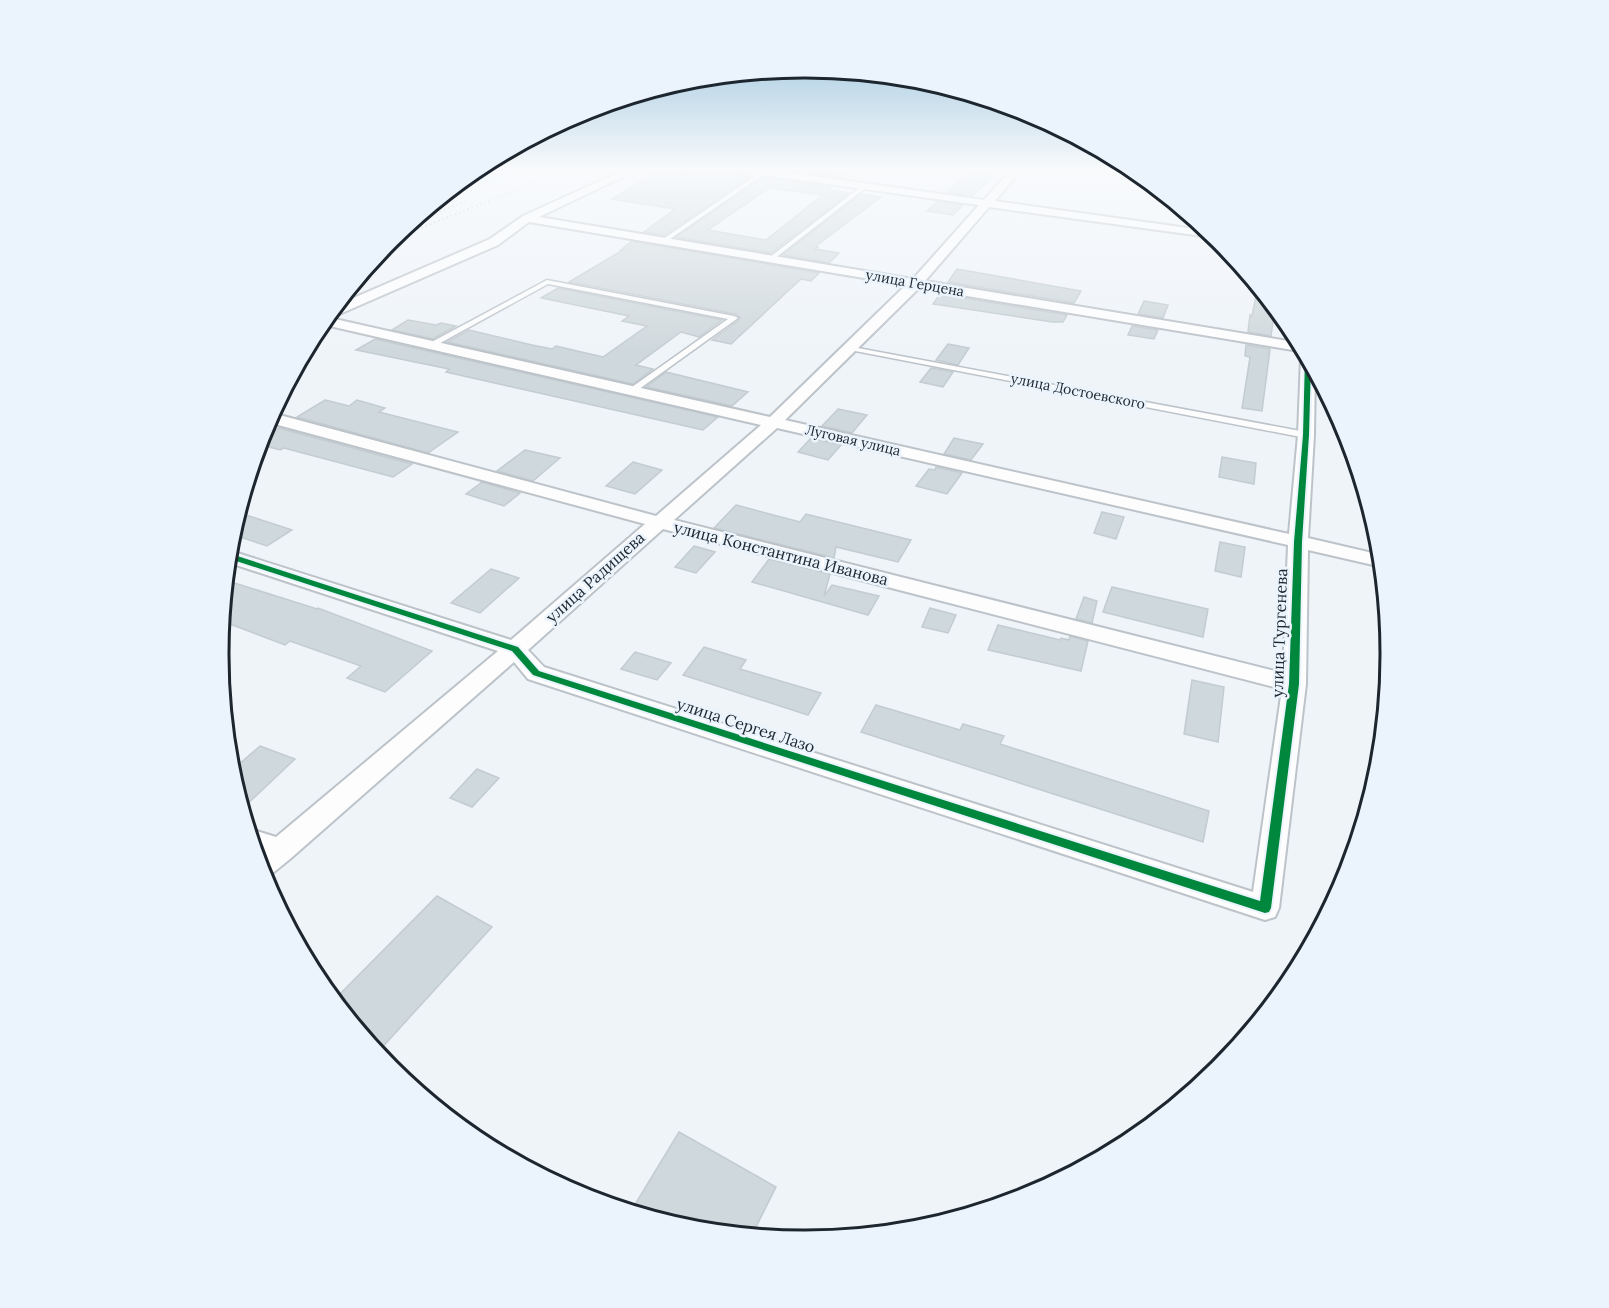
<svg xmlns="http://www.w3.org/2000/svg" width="1609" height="1308" font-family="Lora,serif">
<rect width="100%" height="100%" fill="#eff4f9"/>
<polygon fill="#deeaf6" points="476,169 525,169 435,202"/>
<g fill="#cfd8dc" stroke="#c3ccd0" stroke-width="1.5">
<polygon points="662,169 719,175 719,169 736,169 742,174 752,176 664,235 644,232 675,209 612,199"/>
<polygon points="777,169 852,169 842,178"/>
<polygon points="972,169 1000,169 972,196 947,193"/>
<polygon points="764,177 831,187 822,195 769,188 708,230 766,240 829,190 849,193 771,253 676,237"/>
<polygon points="861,194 881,197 816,246 818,247 815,249 839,253 829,263 783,255"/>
<polygon points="938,201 963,205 953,215 927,211"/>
<polygon points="632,241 819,273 811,281 801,279 731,344 712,340 739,320 740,317 735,314 569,282 623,250 621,250"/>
<polygon points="957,269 1081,291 1074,303 948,282"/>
<polygon points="1258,287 1275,307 1271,336 1248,332 1250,315 1252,316"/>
<polygon points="558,288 722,320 699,337 681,332 636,365 653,369 633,384 447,342 469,330 532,345 552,349 556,346 603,357 647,326 622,321 629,316 541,298"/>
<polygon points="940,294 1067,315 1063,322 1052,322 933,304"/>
<polygon points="1144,301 1168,305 1163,318 1138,314"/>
<polygon points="408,320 436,325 441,323 456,326 433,339 392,330"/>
<polygon points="1132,326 1158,330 1154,339 1128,335"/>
<polygon points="375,339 718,417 703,430 446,372 449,369 356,350"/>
<polygon points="948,344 969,348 958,365 936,360"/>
<polygon points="1246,345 1270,349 1262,411 1242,408 1250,357 1245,356"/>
<polygon points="931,368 953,372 943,387 920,382"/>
<polygon points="666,372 748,392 732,406 646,387"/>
<polygon points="325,400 349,406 357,400 385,408 379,412 458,432 428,453 297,417"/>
<polygon points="838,409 867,415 852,433 822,426"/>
<polygon points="279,428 412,464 393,477 284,448 280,450 258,444 260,440"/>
<polygon points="811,438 841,445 828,460 798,452"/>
<polygon points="954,438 968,441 983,444 971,460 944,454"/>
<polygon points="525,450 560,458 533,481 497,471"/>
<polygon points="1222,457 1256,463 1254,484 1219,477"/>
<polygon points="633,462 662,470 635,494 606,486"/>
<polygon points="936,467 962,473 947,494 916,486 929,469 935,470"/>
<polygon points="482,482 520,493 504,506 466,494"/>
<polygon points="736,505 800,522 806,514 911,540 898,562 836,547 834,558 714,528"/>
<polygon points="237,512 292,530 267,546 231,534"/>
<polygon points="1102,512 1124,517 1116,539 1094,533"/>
<polygon points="1220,542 1245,547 1241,577 1215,571"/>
<polygon points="694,546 715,552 696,573 675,567"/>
<polygon points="769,559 830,574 824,596 832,585 879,596 868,615 752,582"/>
<polygon points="491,569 519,578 480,613 451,603"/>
<polygon points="225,580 317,609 318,608 432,651 385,692 347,678 361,666 290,641 285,645 230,624 221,624"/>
<polygon points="1112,587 1208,609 1203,637 1103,612"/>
<polygon points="1084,597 1097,601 1092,623 1076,619"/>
<polygon points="930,608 956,615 948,633 922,627"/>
<polygon points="998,625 1060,640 1061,638 1069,640 1070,636 1088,641 1081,671 988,650"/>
<polygon points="704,647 746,660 740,669 821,693 808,715 683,675"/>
<polygon points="635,652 671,663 657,680 621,669"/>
<polygon points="1192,680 1224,687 1218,742 1184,734"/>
<polygon points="876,705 960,730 963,724 1004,736 1000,744 1209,811 1203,842 861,732"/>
<polygon points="260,746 295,759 242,809 230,772"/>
<polygon points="477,769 499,778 472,807 450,798"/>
<polygon points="437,896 492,927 377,1053 334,1000"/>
<polygon points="679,1132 776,1187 752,1235 690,1229 631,1211"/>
</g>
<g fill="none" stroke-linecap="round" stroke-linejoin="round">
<defs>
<g id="lane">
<polygon points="764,170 766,173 667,241 663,241 663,239"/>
<polygon points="863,185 868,186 774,259 770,259 770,257"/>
<polygon points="547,280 734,316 738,318 635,392 631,389 632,387 728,319 548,284 433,347 426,345"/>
<polygon points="847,346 1306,432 1311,435 1306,438 850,350 847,350"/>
</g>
<path id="street" d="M626 169H639L539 217 913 279 979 205 743 172 738 169H763L984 200 1012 169H1022L995 201 1209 231 1217 238 989 207 925 281 1300 343 1305 352 919 288 785 420 1289 534 1298 435 1301 358 1306 354 1315 371 1314 435 1308 538 1381 555 1382 567 1308 550 1306 684 1279 908 1275 917 1265 920 528 679 514 662 290 859 269 876 263 878 255 855 257 853 255 852 247 828 276 837 498 651 227 562 228 550 511 640 645 524 267 422 272 413 656 516 761 425 321 324 326 317 770 417 906 285 529 222 498 245 335 316H327L335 306 490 239 523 216ZM777 428 1288 545 1283 673 674 520ZM663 529 1282 689 1253 892 544 667 528 650Z"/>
</defs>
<use href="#lane" stroke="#bcc3c9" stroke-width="3"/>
<use href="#street" stroke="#bcc3c9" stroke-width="4"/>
<use href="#lane" fill="#fdfdfe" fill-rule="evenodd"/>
<use href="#street" fill="#fdfdfe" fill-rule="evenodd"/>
<g stroke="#c4c7c9" stroke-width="2" stroke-dasharray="1.5 3" stroke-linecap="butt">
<polyline points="410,223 466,201"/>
<polyline points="388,241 570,169"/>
</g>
<defs>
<polygon id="cycleway" points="1307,356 1311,363 1309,435 1302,542 1299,684 1271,908 1269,912 1265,913 533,675 512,651 227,558 228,554 231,554 518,647 539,671 1260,901 1289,684 1294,542 1303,435 1305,358"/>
</defs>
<use href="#cycleway" stroke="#ebf4fd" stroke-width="4"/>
<use href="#cycleway" fill="#00873e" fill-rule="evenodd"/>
</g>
<linearGradient id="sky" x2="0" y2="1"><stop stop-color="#8abad6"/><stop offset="0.48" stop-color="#f8fafc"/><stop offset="1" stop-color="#f8fafc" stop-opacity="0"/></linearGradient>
<rect width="1609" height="352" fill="url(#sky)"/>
<g text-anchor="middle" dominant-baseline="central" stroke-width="5" stroke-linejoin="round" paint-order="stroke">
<g font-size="14" fill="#1d262e" stroke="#ebf4fd">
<text transform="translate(915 283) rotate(10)">улица Герцена</text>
<text transform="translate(1078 391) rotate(11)">улица Достоевского</text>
<text transform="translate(853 440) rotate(13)">Луговая улица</text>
</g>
<g font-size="16" fill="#1d262e" stroke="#ebf4fd">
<text transform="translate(781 553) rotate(14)">улица Константина Иванова</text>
<text transform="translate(595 577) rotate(-42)">улица Радищева</text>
<text transform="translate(1279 633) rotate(-88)">улица Тургенева</text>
<text transform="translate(746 725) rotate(18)">улица Сергея Лазо</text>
</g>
</g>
<path d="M0 0H1609V1308H0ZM804 78H805A575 575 0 0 1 1380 653V655A575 575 0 0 1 805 1230H804A575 575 0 0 1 229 655V653A575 575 0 0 1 804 78Z" fill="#ebf4fd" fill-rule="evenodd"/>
<path fill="none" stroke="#1d262e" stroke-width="3" d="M804 78H805A575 575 0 0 1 1380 653V655A575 575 0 0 1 805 1230H804A575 575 0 0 1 229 655V653A575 575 0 0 1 804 78Z"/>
</svg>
